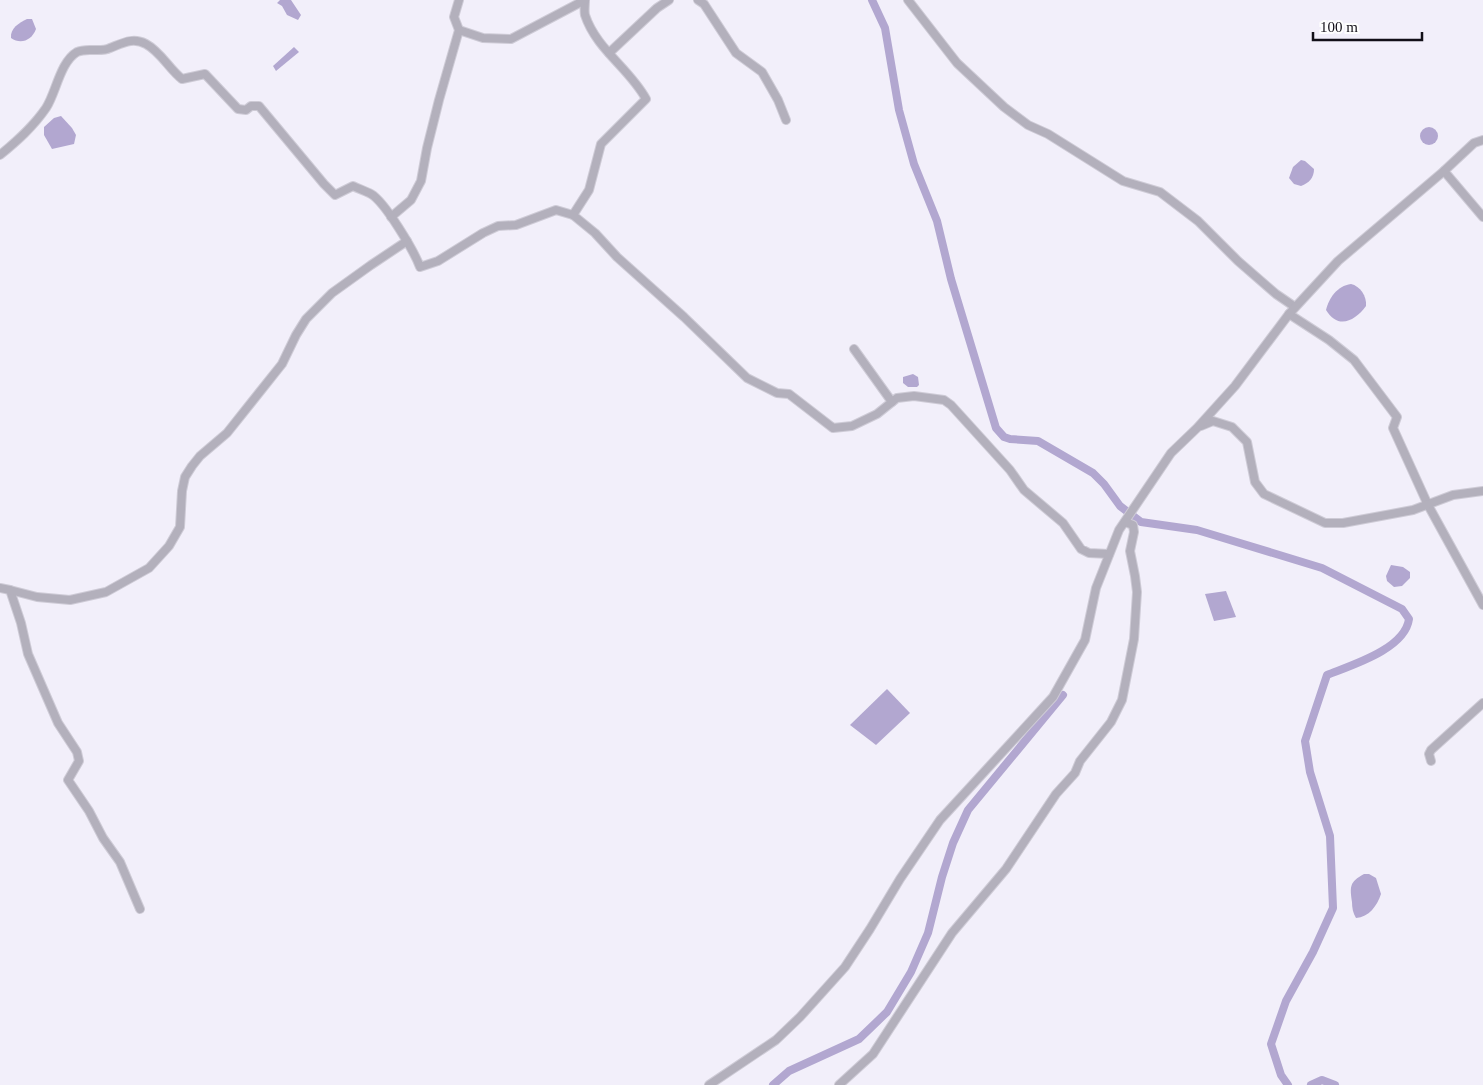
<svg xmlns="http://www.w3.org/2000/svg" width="1483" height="1085" font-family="Georgia,serif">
<rect width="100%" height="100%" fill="#f2effa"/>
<g fill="#b2a7d0">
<polygon points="280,0 291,0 301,15 298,20 287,15 282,6 277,3"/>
<path d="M27 19H32L36 29C32 40 21 45 11 38 10 28 19 23 27 19Z"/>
<polygon points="294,47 299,52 276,71 273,66"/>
<polygon points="61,116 72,128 76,135 74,144 52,149 44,135 44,127 54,118"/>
<circle cx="1429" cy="136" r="9"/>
<path d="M1301 160 1305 161 1314 169C1314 178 1309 183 1301 186L1294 184 1289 178 1293 167Z"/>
<path d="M1351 284C1360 286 1367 296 1366 306 1355 321 1338 330 1326 310 1329 298 1337 286 1351 284Z"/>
<polygon points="913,374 918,377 919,385 917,387 908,387 903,383 903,377"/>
<polygon points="1391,565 1403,567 1410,572 1410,578 1402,586 1394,587 1387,581 1386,576"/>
<polygon points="1226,591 1236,617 1214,621 1205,594"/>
<polygon points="887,689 910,713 876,745 850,725"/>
<path d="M1364 874H1369L1376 878 1381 894C1377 906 1369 917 1356 918 1353 913 1352 908 1352 902 1350 887 1349 882 1364 874Z"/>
</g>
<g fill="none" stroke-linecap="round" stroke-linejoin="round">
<g stroke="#b2a7d0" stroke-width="8">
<path d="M872 0 885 28 899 110 914 164 937 221 951 279 996 428 1004 437 1010 439 1038 441 1093 473 1104 484 1120 506 1141 522 1197 530 1322 568 1402 609 1409 619C1405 649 1352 665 1327 675L1305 741 1310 772 1330 836 1333 908 1313 952 1286 1001 1271 1044 1281 1075 1288 1085"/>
<polyline points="773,1085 789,1071 859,1039 887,1012 911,972 928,933 942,877 953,843 968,810 1063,695"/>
<polyline points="1311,1085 1322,1080 1335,1085"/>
</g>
<defs>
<g id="minor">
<path d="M585 0C585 5 584 11 585 15 596 49 630 69 646 99L601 144 589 190 573 215 595 233 617 257 684 317 747 378 777 393 789 394 833 428 852 426 877 414 897 398 914 396 944 400 951 405 1010 470 1024 490 1063 523 1081 549 1089 553 1109 554"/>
<polyline points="698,0 704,4 736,53 762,72 778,100 786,120"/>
<polyline points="908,0 957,63 1004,107 1028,125 1048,134 1123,181 1160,192 1198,221 1238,261 1276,294 1295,307"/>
<polyline points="459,30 483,38 511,39 585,0"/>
<polyline points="609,53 657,8 669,0"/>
<path d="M0 155C17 141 33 127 46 108 56 93 60 62 77 52 87 47 100 53 110 48 123 43 133 37 146 44 161 52 169 69 182 79L205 74 238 109 246 110 251 106H259L324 184 335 195 353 186C359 189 366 191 371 194 385 202 414 251 420 267L438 261 483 233 498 226 516 225 556 210 573 215"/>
<polyline points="1444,171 1483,217"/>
<polyline points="391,217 411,200 421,181 427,148 439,100 459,30 454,17 459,0"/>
<polyline points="1289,314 1329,340 1354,360 1397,417 1393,428 1428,505 1483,605"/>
<polyline points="854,349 892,402"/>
<polyline points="1201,426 1213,421 1232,427 1247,442 1255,482 1264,494 1325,523 1343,523 1413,510 1453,495 1483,491"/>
<polyline points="0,588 10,590 21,623 28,654 58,723 77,752 79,761 68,780 89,811 103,838 120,862 140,909"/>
<polyline points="10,590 37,597 70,600 106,592 149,568 169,546 180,527 182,491 185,477 192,466 200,456 227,433 282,364 296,335 306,319 332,293 371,265 407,241"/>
<polyline points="1431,761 1429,754 1431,750 1483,703"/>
<polyline points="709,1085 776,1040 800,1017 845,967 870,929 900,879 940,820 1053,697 1085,640 1096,588 1119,530 1171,453 1197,428 1235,386 1289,314 1338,261 1444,171 1474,143 1483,140"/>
<polyline points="839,1085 873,1054 952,933 1006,869 1056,794 1075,773 1080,761 1111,722 1122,700 1134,639 1137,592 1135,576 1130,551 1134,532 1133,525 1125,522"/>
</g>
</defs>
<use href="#minor" stroke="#cecbd6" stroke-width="10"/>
<use href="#minor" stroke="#b3b0bc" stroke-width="8"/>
</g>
<path d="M1313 32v8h109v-8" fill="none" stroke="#120f18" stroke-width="2.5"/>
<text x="1320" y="32" font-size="15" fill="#120f18" stroke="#fefefe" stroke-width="4" paint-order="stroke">100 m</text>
</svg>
